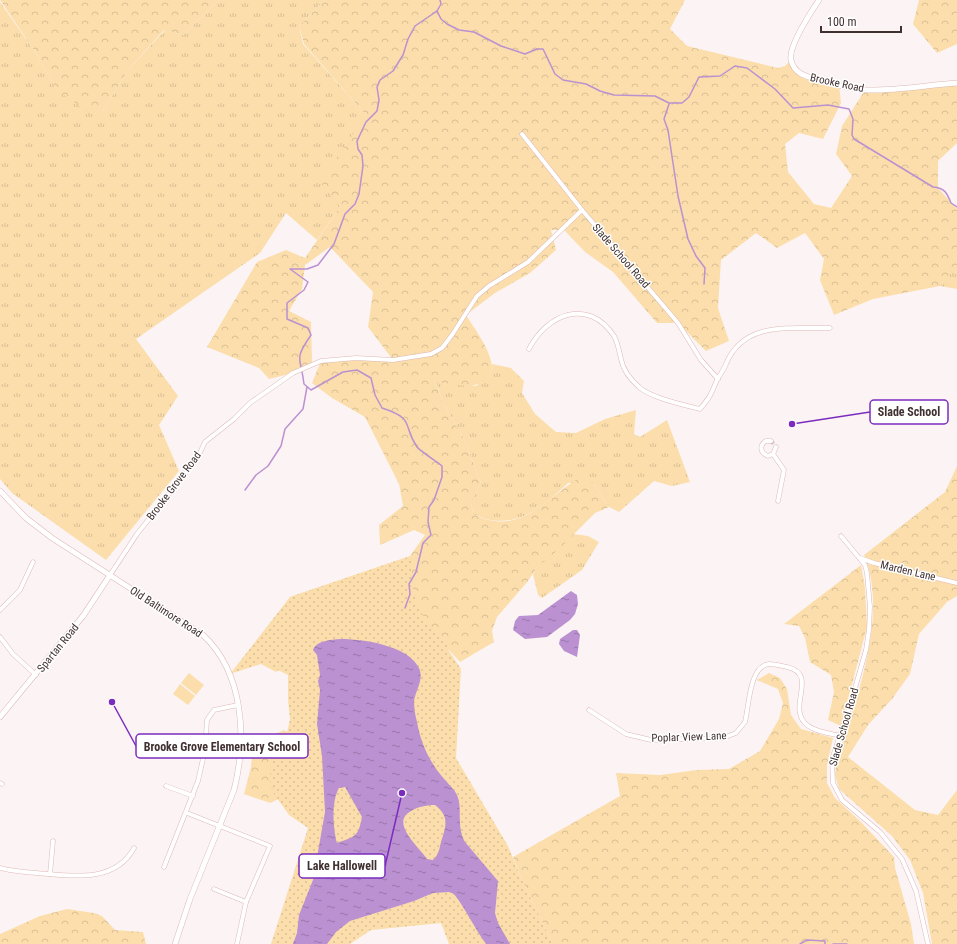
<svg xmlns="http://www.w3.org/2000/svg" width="957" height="944" font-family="'Roboto Condensed',sans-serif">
<defs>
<pattern id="grass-tufts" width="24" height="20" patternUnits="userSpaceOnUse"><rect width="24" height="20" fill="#fbdeab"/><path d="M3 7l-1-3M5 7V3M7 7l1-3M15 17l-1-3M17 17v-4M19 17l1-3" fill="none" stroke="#d8bf93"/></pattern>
<pattern id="forest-crowns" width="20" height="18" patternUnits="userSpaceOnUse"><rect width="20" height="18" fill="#fbdeab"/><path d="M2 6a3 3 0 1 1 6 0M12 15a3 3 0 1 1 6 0" fill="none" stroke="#d8bf93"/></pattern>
<pattern id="park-dots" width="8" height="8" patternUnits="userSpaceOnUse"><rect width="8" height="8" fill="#fbdeab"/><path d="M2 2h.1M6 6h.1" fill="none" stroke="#d8bf93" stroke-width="1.8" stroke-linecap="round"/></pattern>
<pattern id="water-ripples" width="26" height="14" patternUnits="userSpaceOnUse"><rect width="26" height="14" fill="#bb91d1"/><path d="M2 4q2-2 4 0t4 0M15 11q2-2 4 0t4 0" fill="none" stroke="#97a"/></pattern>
</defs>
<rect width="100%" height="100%" fill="#fcf4f4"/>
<g fill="url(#grass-tufts)">
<polygon points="219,0 325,0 299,26 303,44 366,115 340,207 317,240 286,213 260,253 136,339 178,396 159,425 179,471 106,560 12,493 0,479 0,2 38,56 56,89 101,114 128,70 165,30 183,35"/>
<polygon points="957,265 957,289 940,286 955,266"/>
<path d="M492 364 511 368 524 381 522 393 535 414 556 432 576 433 605 419 636 410 634 434 640 437 667 420 690 482 672 486 654 481 619 512 609 507 593 483H568C541 509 512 533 473 514L471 502 481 483 464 439 443 403 436 382 476 386 493 372Z"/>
<polygon points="573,534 588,536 599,542 582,570 542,598 538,595 533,574 537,567"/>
</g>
<g fill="url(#forest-crowns)">
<polygon points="0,0 219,0 183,35 164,30 128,70 101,114 86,111 56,89 38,56"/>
<path d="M325 0H685L670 29 687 46 778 68 785 66 791 60 803 76 839 85 841 103 823 139 799 133 785 144 788 172 814 204 831 208 852 176 836 154 842 126 865 90 957 83V143L938 161V188L957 209V265L940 286 873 299 834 315 820 280 824 259 805 233 777 248 756 233 721 260 718 308 729 341 706 351 678 323H657L613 272 585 252 564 230H551L556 250 530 273 495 293 466 315C477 333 491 349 493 372 473 395 463 382 436 383L443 403 464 439 481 483 471 502 473 514C522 539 547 495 584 475L593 483 609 507 595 513 558 550 537 567 528 581 497 617 492 631 494 642 460 662 413 611 295 660 276 672 255 661 290 597 410 556 425 535 414 530 380 545 379 525 403 506 399 484 365 417 332 398 312 383 321 361 334 359 393 360 368 327 373 292 330 247 305 265 302 289 289 311 311 322 312 365 293 373 269 379 259 368 207 347 257 262 286 250 305 258 340 207 320 182 366 115 304 44 299 26Z"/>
<polygon points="919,0 957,0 957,44 937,53 913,24"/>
<path d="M957 466V596L947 602 919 634 910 674 892 699 868 725 848 757 915 810 938 815 957 790V944H932L923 893 910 860 892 836 839 789 835 775 836 764C854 703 890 617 864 555L945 492Z"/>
<polygon points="861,565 865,588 867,627 841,726 828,720 834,692 831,675 810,662 805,638 799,626 784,624"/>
<polygon points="769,673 780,678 787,689 791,715 801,729 833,738 827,765 827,783 835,798 862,823 894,857 895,868 911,924 914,944 553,944 525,887 513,857 620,796 616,773 660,775 697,770 729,769 760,751 779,719 783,703 778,689 757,680"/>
<polygon points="284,730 301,741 307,786 270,803 244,794 251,767 253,744"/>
<polygon points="67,909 94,913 102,916 115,930 143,932 146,944 0,944 0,934 40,916"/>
</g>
<polygon fill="url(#park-dots)" points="411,556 413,590 418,606 429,626 441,634 446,640 449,651 461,669 456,758 508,846 525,887 553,944 449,944 441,923 371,930 350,944 271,944 308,828 289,815 274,794 270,780 271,763 285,742 290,719 288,700 288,675 264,663 230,674 290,597"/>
<g fill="#fbdeab">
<polygon points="189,673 204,685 196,695 181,683"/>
<polygon points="180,684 195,696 188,705 173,694"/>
</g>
<g fill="url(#water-ripples)" fill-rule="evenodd">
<polygon points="571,591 577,595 578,604 575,614 570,620 547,637 525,639 513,630 515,621 519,616 538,615"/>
<polygon points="573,630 577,630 580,635 577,657 564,651 559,644 560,639"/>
<path d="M340 639C362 639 408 645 419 668 424 680 416 689 414 701 414 707 415 715 417 722 420 740 428 759 440 774 445 781 453 787 457 795 463 809 456 825 465 842L498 881 495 913 498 923 510 944H486C474 928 466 909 454 894L449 892 433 893 414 901 350 921 336 932 327 944H293L297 933 299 915 313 880 325 812 322 756 317 724 320 690 318 681 320 675 317 655 313 650C317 640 331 640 340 639ZM345 787 362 817C358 837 356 836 337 843 333 828 331 802 339 788ZM435 805C451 817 445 828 441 842 439 850 439 854 433 860L427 859C421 849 392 825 408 813 416 807 426 805 435 805Z"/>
</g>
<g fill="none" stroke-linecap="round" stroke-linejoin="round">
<g stroke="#bb91d1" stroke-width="1.5">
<path d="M437 11 441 19 447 24 459 30 474 32 501 46 525 54 537 49H543L555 74 563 80 586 84 600 91 614 95 655 96 669 103H682L689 97 699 77 720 76 735 66 747 68 775 89 793 108 828 105 849 109 853 119 852 135 854 139 933 187C945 188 947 193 951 203L957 207"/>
<polyline points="669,104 664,119 668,130 678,196 688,239 696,256 705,268 704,284"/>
<polyline points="245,490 256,475 268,466 281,446 285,429 303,409 307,387"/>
<path d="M405 608 410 594 409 584 416 572 423 543 431 535 428 522 429 507 434 500 442 477V466C437 462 419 450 417 447 402 425 416 419 382 408L375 395 371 378 357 370 343 372 311 390 304 384C301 357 293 361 311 335L308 328 287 319V303L304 290 308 282 290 269H307L318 265 334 244 345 214 355 204 359 194 363 166 362 155 358 149 357 141 366 122 377 111 379 100 377 87 380 80 393 71 403 55 408 39 415 26 437 11 441 4 440 0"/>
<polyline points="800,944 807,940 825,941 825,944"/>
<polyline points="833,944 847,944"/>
</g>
<polyline stroke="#d6cdcd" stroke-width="4" stroke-dasharray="4 2" stroke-linecap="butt" points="771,441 776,447"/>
<defs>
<g id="minor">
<polyline points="522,134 582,210 678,323 701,360 718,379"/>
<path d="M529 349C547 314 588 297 614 336 618 343 619 351 621 359 623 370 631 380 639 387 651 398 684 405 700 409 711 396 711 394 717 380 720 374 724 370 726 364 744 320 792 329 830 328"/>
<path d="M771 441H766C759 445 760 453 768 456L773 454 776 447"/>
<polyline points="773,454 784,470 778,501"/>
<polyline points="841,536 865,565 867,573 870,607 869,630 866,650 849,709 832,759 833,783 842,800 880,832 902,859 916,891 928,944"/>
<polyline points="860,558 874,563 957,583"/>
<polyline points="110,575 137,534 197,459 205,442 234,419 250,403 293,373 321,361 356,358 393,360 431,354 442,348 452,335 477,296 489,286 528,262 582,210"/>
<polyline points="0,610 20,590 33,562"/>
<polyline points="0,637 13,654 36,675"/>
<path d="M589 710 626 734 651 740 723 738 736 733 745 722C749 707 749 666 769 664 775 664 782 666 787 667 818 674 789 704 804 722 811 731 829 733 840 736"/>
<polyline points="0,783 2,784"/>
<polyline points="166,786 193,796"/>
<polyline points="187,813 270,846 246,902 237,944"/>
<polyline points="164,867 198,781 205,750 207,720 214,710 238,705"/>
<path d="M0 868C16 872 32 873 49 874 79 877 117 880 134 848"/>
<polyline points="50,874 53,841"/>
<polyline points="214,889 246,902"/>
</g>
<g id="tertiary">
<path d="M819 0C811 12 788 46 791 60 794 74 807 77 819 80 834 84 850 89 866 90 896 91 927 85 957 83"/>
<path d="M0 491 26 518 52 538 203 635C244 673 247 739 234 790L190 899 175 944"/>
<polyline points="0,717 83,616 110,575"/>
</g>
</defs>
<use href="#minor" stroke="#dfb8b8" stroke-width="5"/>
<use href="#tertiary" stroke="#dfb8b8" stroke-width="6"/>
<use href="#minor" stroke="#fff" stroke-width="4"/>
<use href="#tertiary" stroke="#fff" stroke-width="5"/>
</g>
<g text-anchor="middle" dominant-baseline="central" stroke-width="3" stroke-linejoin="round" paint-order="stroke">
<g font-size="11" fill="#403030" stroke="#fff">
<text transform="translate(837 83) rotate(12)">Brooke Road</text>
<text transform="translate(621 256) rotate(49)">Slade School Road</text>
<text transform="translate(174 486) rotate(-53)">Brooke Grove Road</text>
<text transform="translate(908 571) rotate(13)">Marden Lane</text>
<text transform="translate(166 612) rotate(33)">Old Baltimore Road</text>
<text transform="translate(58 648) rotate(-51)">Spartan Road</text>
<text transform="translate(844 727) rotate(-74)">Slade School Road</text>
<text transform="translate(689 737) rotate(-2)">Poplar View Lane</text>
</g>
</g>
<path fill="none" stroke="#7b2cbf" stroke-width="1.5" d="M792 424L870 412M112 702L136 746M402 793L385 866"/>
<g fill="#7b2cbf" stroke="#fff" stroke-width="1.5">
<circle cx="792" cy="424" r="4"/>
<circle cx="112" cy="702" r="4"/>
<circle cx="402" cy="793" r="4"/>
</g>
<g fill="#fff" stroke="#7b2cbf" stroke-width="1.5">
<rect x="870" y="400" width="78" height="24" rx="4"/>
<rect x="136" y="734" width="172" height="24" rx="4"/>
<rect x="299" y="854" width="86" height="24" rx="4"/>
</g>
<g font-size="12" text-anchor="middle" font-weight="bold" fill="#403030">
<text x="909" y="416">Slade School</text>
<text x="222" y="751">Brooke Grove Elementary School</text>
<text x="342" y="870">Lake Hallowell</text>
</g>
<path d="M821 26v6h80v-6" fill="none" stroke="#403030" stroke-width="2"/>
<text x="827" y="26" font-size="12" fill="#403030" stroke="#ffffff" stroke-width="3" paint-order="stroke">100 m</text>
</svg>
